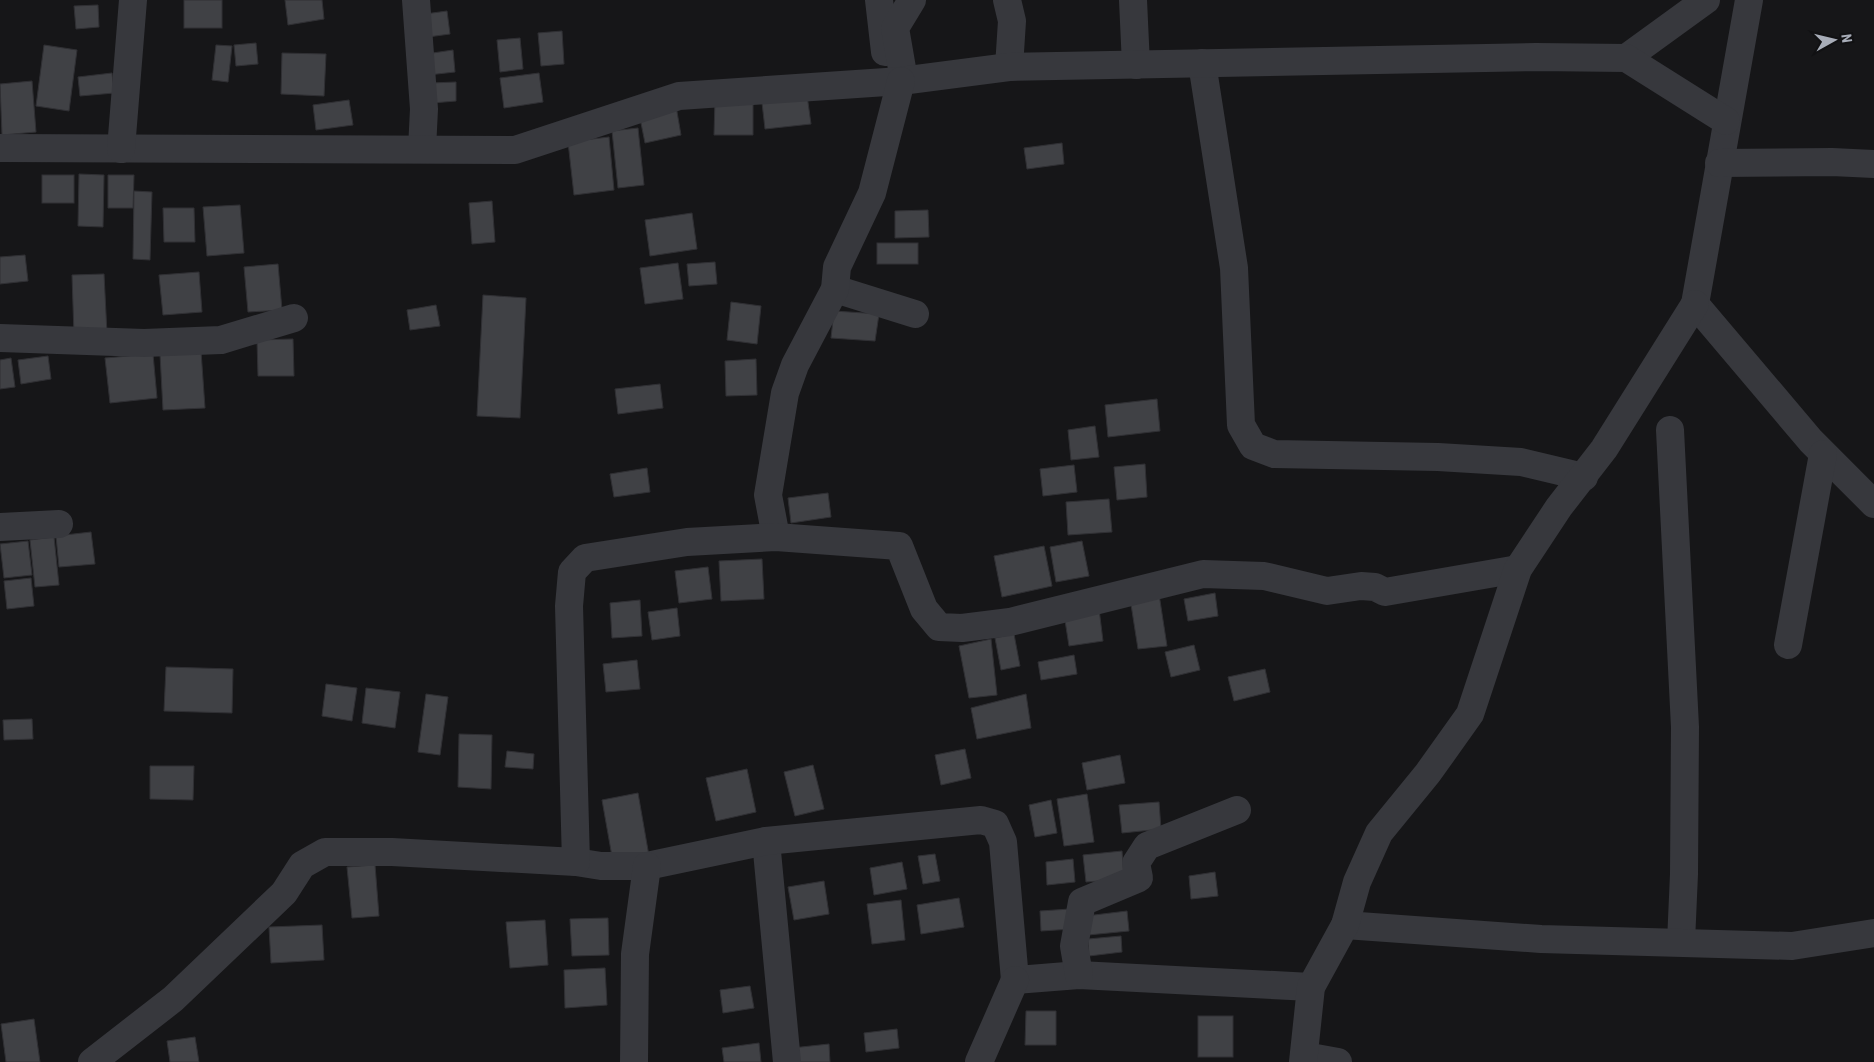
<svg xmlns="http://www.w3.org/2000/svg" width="1874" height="1062" font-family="'Roboto Condensed',sans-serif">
<rect width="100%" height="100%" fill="#161618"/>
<g fill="#404145" stroke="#303034">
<rect x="184" y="0" width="38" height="28"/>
<polygon points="285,0 322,0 324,19 288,25"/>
<polygon points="98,5 99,27 76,29 74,6"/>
<polygon points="447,11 450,34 428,37 425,14"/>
<polygon points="562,31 564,64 541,66 538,33"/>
<polygon points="520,38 523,69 500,72 497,40"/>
<polygon points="256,43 258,64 236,66 234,45"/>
<polygon points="44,45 77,50 69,111 36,106"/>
<polygon points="216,45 232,46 228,82 212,80"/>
<polygon points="453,50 455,72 428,75 426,54"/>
<polygon points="282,53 326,54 324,96 281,94"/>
<polygon points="112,73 114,93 80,96 78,77"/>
<polygon points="539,73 543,102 504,108 500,78"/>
<polygon points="32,81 36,132 2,135 0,84"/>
<polygon points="456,82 456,101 432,103 431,83"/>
<polygon points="806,88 811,124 765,129 761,94"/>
<polygon points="715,99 753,99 753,135 714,135"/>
<polygon points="349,100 353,125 316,130 313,105"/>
<polygon points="676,106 681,135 645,143 639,113"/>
<polygon points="638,128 644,185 618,188 612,131"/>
<polygon points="609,137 614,190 574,195 568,142"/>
<polygon points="1062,143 1064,164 1027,169 1024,148"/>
<polygon points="79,174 104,175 103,227 78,226"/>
<rect x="42" y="175" width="32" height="28"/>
<polygon points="108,175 134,175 133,208 108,208"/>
<polygon points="134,191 152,192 150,260 133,259"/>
<polygon points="492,201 495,242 472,244 469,203"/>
<polygon points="240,205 244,253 207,256 203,207"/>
<polygon points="163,208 194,208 195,242 164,242"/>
<polygon points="928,210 929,237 895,238 895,211"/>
<polygon points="692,213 697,249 650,256 645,220"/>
<rect x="877" y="243" width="41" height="21"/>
<polygon points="25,255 28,281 0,284 0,257"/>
<polygon points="715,262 717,284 689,286 687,264"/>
<polygon points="678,263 683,299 645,304 640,268"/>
<polygon points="278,264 282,310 248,312 244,267"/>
<polygon points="199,272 202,312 163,315 159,275"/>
<polygon points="104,274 107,334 74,335 72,275"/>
<polygon points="483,295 526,298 520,418 477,416"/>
<polygon points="731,302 761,306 757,344 727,340"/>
<polygon points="436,305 440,326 410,330 407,310"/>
<polygon points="834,311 879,314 875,341 831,338"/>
<polygon points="293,339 294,376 258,376 257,340"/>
<polygon points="201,351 205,408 163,410 160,354"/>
<polygon points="153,354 157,398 110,403 105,358"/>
<polygon points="48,356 51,379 21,384 18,360"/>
<polygon points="11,358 15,387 0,389 0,360"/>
<polygon points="756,359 757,395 726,396 725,361"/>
<polygon points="660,384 663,408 618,414 615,389"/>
<polygon points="1157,399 1160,431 1108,437 1105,405"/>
<polygon points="1095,426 1099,457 1071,460 1068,430"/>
<polygon points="1145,464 1147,497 1117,500 1114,467"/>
<polygon points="1074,465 1077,492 1043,496 1040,469"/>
<polygon points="647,468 650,492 614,497 610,474"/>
<polygon points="828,493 831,517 791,523 788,498"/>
<polygon points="1109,499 1112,532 1068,535 1066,502"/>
<polygon points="91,532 95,564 59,567 56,536"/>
<polygon points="54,537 59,585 35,587 30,540"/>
<polygon points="28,541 32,575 4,578 0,544"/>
<polygon points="1082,541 1089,576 1056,582 1050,547"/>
<polygon points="1044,546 1052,586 1002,597 994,556"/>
<polygon points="762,559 764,599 721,601 719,561"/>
<polygon points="708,567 712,599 679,603 675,571"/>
<polygon points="31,578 34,606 7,609 4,581"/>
<polygon points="1215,593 1218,616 1188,621 1184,599"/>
<polygon points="1159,594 1167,646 1138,649 1130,598"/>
<polygon points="640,600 642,636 612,638 610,603"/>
<polygon points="677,608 680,636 652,640 648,612"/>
<polygon points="1099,609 1103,641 1069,646 1064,614"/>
<polygon points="1014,634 1020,666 1001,670 995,638"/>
<polygon points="991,639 997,695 969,698 959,646"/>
<polygon points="1194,645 1200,670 1171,677 1165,652"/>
<polygon points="1074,655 1077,674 1041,680 1038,662"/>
<polygon points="637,660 640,689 606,692 603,664"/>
<polygon points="166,667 233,669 232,713 164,711"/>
<polygon points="1265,669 1270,692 1234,701 1228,677"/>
<polygon points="326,684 357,688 352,721 322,716"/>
<polygon points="366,688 400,692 395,728 362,723"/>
<polygon points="426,694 448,697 440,755 418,752"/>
<polygon points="1026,694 1031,728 977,739 971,708"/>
<polygon points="32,719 33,739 4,740 3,720"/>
<polygon points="459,734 492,735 491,789 458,787"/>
<polygon points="965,749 971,778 941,785 935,755"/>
<polygon points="507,751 534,754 533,769 505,767"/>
<polygon points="1120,755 1125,783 1087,790 1082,763"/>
<polygon points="813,765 824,809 795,816 784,772"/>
<polygon points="150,766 194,766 193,800 150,799"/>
<polygon points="747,769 756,812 716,821 706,778"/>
<polygon points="638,793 649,856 613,862 602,800"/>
<polygon points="1087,794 1094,842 1064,846 1057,799"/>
<polygon points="1051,800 1057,833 1035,837 1029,805"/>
<polygon points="1159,802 1161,829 1122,833 1119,805"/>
<polygon points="1122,851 1124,879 1086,882 1083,855"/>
<polygon points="935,854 940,881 923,884 918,856"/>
<polygon points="1073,859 1075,882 1047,885 1046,862"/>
<polygon points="902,862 907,889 874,895 870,868"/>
<polygon points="375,865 379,916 352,918 347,867"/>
<polygon points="1215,872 1218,896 1191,899 1189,876"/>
<polygon points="824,881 829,914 794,920 788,887"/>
<polygon points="959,898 964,927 921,934 917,905"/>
<polygon points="901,900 905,940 872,944 867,904"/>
<polygon points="1070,909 1072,929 1041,931 1040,911"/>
<polygon points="1127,911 1129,931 1088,935 1086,916"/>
<polygon points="608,918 609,955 572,956 570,919"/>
<polygon points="545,920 548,965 510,968 506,922"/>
<polygon points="322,925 324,960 271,963 269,927"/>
<polygon points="1121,936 1122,952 1089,956 1088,939"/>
<polygon points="605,968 607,1005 565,1008 564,970"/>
<polygon points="750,986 754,1008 723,1013 720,990"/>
<polygon points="1026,1011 1056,1011 1056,1045 1025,1045"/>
<rect x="1198" y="1016" width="35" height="41"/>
<polygon points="34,1019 40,1062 6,1062 1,1024"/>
<polygon points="897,1029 899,1048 866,1052 864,1033"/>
<polygon points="195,1037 199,1062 170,1062 167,1041"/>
<polygon points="759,1043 761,1062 724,1062 722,1048"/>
<polygon points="829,1044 830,1062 793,1062 792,1048"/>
</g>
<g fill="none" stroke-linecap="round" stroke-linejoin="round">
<g stroke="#37383d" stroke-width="28">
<polyline points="416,0 424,109 422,149"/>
<polyline points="879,0 885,52"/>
<polyline points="1007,0 1012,21 1009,67"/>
<polyline points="1133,0 1136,65"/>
<polyline points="1749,0 1695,304 1811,441 1874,504"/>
<polyline points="1626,58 1706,0"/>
<polyline points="1202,63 1234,268 1241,425 1253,446 1274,454 1438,457 1521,462 1584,477"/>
<polyline points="904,80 895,28 912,0"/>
<polyline points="0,148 515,150 679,96 901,81 1009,67 1536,57 1626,58 1726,121"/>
<polyline points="121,149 133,0"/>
<polyline points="1719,163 1832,162 1874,164"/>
<polyline points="835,289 915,314"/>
<polyline points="0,338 144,343 221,340 294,318"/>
<polyline points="1670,430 1685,727 1684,874 1681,942"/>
<polyline points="0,527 59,524"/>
<polyline points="776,537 768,495 785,393 795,365 835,289 837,267 872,193 901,81"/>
<polyline points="1788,645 1823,454"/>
<polyline points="766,841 787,1062"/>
<polyline points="576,862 601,866 647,866 766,841 981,820 995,824 1003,842 1015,980 1079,975 1311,987"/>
<polyline points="1345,925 1541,939 1792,946 1874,933"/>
<polyline points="1079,975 1074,946 1082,902 1139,878 1136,863 1147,846 1237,810"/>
<polyline points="1305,1056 1338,1062"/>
<polyline points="92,1062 173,999 284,893 302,865 325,852 392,852 576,862 569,606 572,572 585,558 687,542 776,537 899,546 924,609 939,627 962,628 1010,622 1203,574 1264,576 1327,591 1361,586 1375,587 1385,592 1518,569"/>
<polyline points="634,1062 635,954 647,866"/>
<polyline points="979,1062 1015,980"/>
<polyline points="1303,1062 1311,987 1345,925 1357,882 1379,833 1428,773 1470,714 1518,569 1559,507 1604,449 1695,304"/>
</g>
</g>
<g transform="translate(1834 40) rotate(82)" stroke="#111113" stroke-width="4" paint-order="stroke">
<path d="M0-4L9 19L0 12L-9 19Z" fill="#a8adb8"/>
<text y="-8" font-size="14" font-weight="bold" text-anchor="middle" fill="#a8adb8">N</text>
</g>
</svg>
